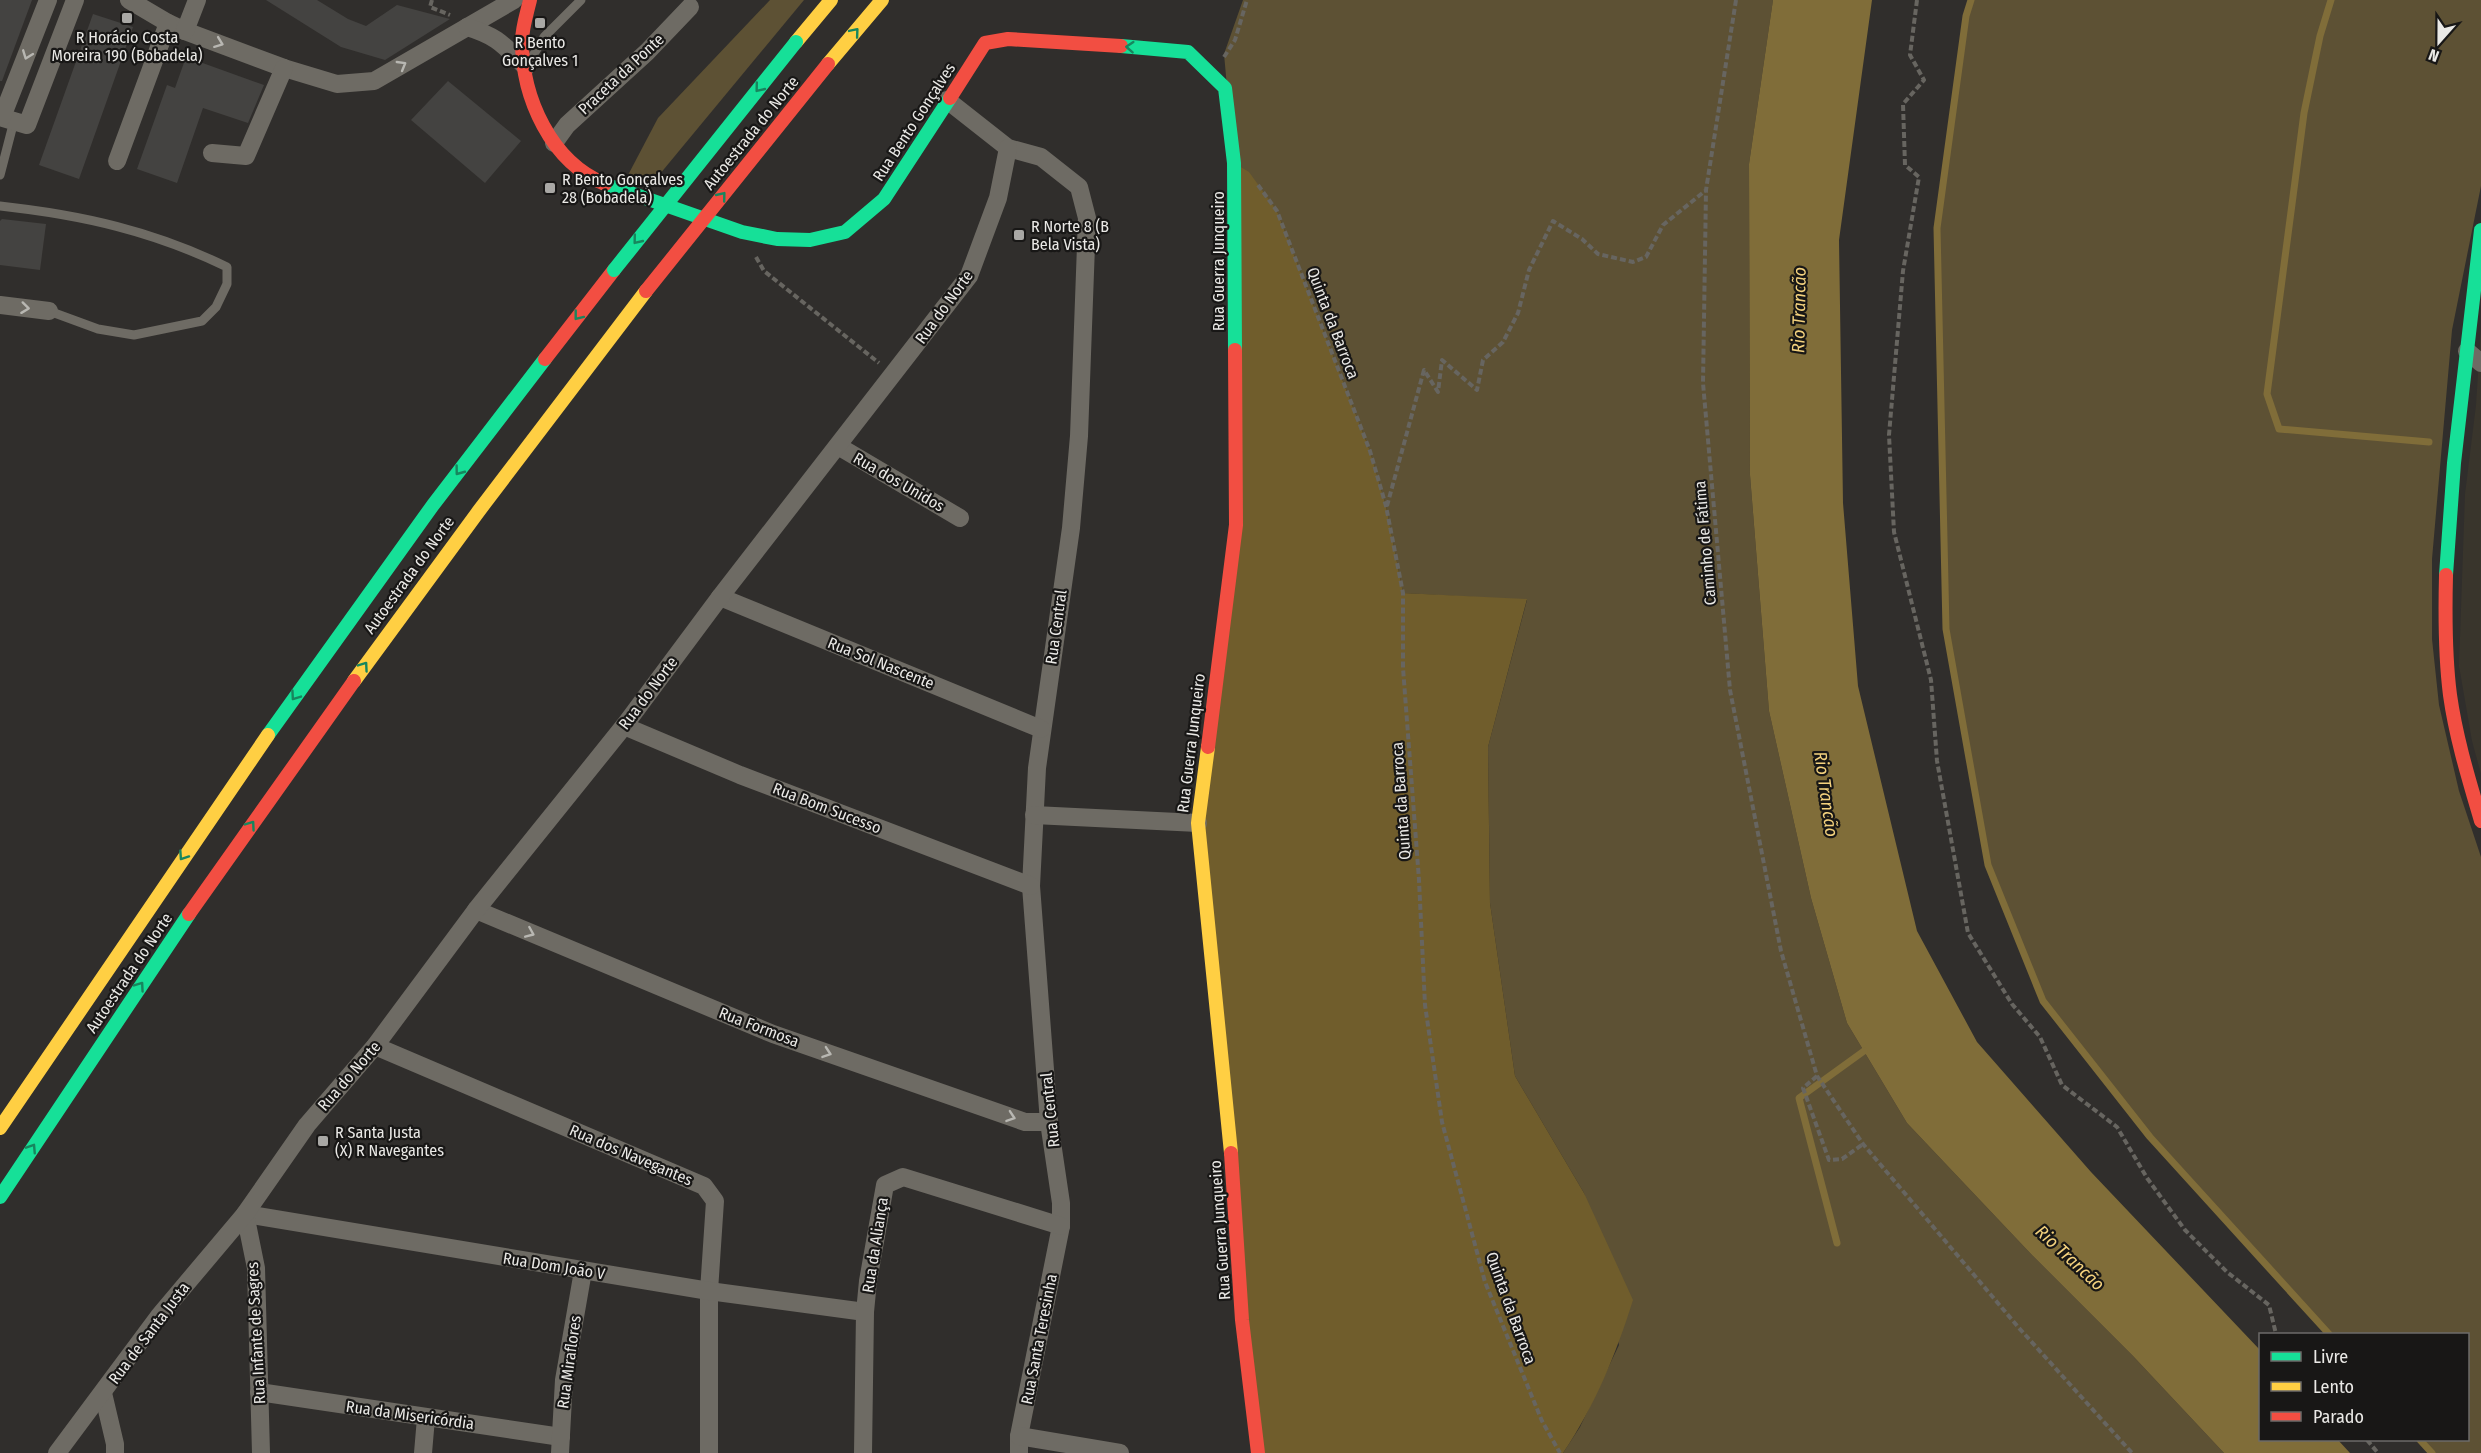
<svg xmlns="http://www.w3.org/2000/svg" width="2481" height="1453" font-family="'Fira Sans Condensed',sans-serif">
<rect width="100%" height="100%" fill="#302e2c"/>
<polygon fill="#39352c" points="2481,327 2481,774 2472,741 2459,666 2465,494 2476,405"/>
<g fill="#5d5134">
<polygon points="770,0 804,0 650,186 627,177 658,118"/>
<polygon points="1243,0 1773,0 1749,164 1750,475 1769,711 1811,898 1847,1023 1907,1123 2031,1254 2133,1356 2224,1453 1563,1453 1580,1427 1619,1345 1584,1193 1515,1076 1490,903 1488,747 1527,600 1403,593 1386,506 1370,451 1277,211 1234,163 1224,54"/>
<polygon points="1971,0 2481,0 2481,186 2452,330 2432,559 2432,639 2439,705 2459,791 2481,857 2481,1453 2432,1453 2420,1440 2468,1440 2468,1334 2329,1334 2150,1137 2043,1001 1988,865 1946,629 1937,228 1966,16"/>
</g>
<path fill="#705d2c" d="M1234 163 1249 172 1277 211 1370 451 1386 506 1403 593 1527 599 1488 747 1490 903 1515 1076 1584 1193 1633 1300C1616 1354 1595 1406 1563 1453H1258L1198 823 1236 525Z"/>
<polygon fill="#806d39" points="1773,0 1872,0 1839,240 1843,503 1858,686 1917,931 1977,1042 2091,1172 2260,1350 2260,1440 2338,1440 2350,1453 2224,1453 2133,1356 2031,1254 1907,1123 1847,1023 1811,898 1769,711 1750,475 1749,164"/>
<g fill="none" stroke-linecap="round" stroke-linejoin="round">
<g stroke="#806d39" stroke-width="7">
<polyline points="1971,0 1966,16 1937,228 1946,629 1988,865 2043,1001 2150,1137 2329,1334"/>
<polyline points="2331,0 2320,36 2304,113 2267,394 2279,429 2429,442"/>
<polyline points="1837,1243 1799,1098 1864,1051"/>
<polyline points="2420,1440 2432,1453"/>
</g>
</g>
<g fill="#444341">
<polygon points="0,0 32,0 2,81 0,81"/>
<polygon points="266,0 317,0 348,19 366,26 397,5 450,19 385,60 341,47"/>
<polygon points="93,14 133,27 79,179 39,165"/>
<polygon points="186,57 264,85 248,123 203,108 177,183 137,169 167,85 175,88"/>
<polygon points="448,81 521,141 485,183 411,120"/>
<polygon points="2,219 46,224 40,270 0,265 0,221"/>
</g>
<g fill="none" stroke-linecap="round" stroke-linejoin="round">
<g stroke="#676560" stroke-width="4" stroke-dasharray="6 3" stroke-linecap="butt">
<polyline points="432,0 430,7 450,15"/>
<polyline points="1736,0 1706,190 1703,383 1730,690 1781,951 1817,1076 1863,1144 2019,1328 2132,1453"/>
<polyline points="1917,0 1910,55 1924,80 1903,104 1905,165 1919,177 1903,271 1889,435 1894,532 1931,680 1937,761 1968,933 2012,1004 2040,1037 2062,1085 2117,1127 2147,1178 2185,1230 2227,1272 2269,1305 2276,1334"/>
<polyline points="1224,57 1235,40 1247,0"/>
<polyline points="1258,185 1277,211 1370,451 1386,506 1403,593 1403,668 1419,880 1425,1005 1442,1122 1485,1282 1542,1421 1560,1453"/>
<polyline points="756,257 764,271 879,363"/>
<polyline points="1387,506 1424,370 1438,392 1442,360 1477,390 1483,360 1503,342 1518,313 1529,270 1553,221 1582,239 1598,254 1633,262 1646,257 1663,225 1705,191"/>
<polyline points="1817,1076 1803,1088 1829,1160 1842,1159 1863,1144"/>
<polyline points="2367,1440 2378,1453"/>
</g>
<g stroke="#6e6b64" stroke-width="9">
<polyline points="531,59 544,37 581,0"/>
<polyline points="0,175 14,121"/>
<path d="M0 206C82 215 153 231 227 267V284L216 307 202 321 134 335 98 329 49 311"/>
</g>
<g stroke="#6e6b64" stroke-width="18">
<polyline points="129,0 168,23 185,31 284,68 337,84 374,81 514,0"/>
<path d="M467 27C499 37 503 45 526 67"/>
<polyline points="185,31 197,0"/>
<polyline points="947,100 1008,148 1041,157 1079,187 1087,218 1079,436 1071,528 1037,768 1031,886 1049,1122 1061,1203 1061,1226 1019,1436 1019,1453"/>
<polyline points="0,117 27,125 75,0"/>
<polyline points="2,117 48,0"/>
<polyline points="554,143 567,125 647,52 690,7"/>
<polyline points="212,153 246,156 284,68"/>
<polyline points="117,161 168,23"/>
<polyline points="0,305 49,311"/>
<polyline points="2467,351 2481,363"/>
<polyline points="838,446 960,518"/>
<polyline points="720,597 1041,729"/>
<polyline points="624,726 740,775 1031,886"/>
<polyline points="1034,815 1198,823"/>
<polyline points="476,910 773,1034 1025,1122 1049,1122"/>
<polyline points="375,1046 704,1186 715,1201 709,1291 709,1453"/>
<polyline points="245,1214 709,1291 865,1312"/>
<polyline points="245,1214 256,1268 261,1453"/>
<polyline points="259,1392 561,1437"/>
<polyline points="103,1393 115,1444 115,1453"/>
<polyline points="1019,1436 1120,1453"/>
<polyline points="57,1453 159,1316 245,1214 307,1125 375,1046 476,910 624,726 720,597 969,276 998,198 1008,148"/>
<polyline points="423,1453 426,1418"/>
<polyline points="560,1453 564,1380 583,1271"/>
<polyline points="863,1453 865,1312 868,1281 885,1185 903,1177 1061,1226"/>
</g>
<g stroke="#16e098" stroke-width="14">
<polyline points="1121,46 1188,52 1225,88 1234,163 1235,350"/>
<polyline points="605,184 742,232 777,239 810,240 845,232 884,199 950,98"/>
<polyline points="2446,575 2454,463 2481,230"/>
<polyline points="268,735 433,505 545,359"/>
<polyline points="0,1197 189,914"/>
</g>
<g stroke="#ffcf43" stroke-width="14">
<polyline points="796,42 831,0"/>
<polyline points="828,64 882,0"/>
<polyline points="354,681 478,512 646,291"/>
<polyline points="1208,747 1198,823 1231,1153"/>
<polyline points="0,1128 268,735"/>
</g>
<g stroke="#f24e42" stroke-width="14">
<path d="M530 0C527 13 522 28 522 41 522 98 551 162 605 184"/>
<polyline points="950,98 985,43 1008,39 1121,46"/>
<polyline points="545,359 614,270"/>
<path d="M2446 575C2445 615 2445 656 2450 695 2456 738 2469 780 2481 821"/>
<polyline points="1208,747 1236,525 1235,350"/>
<polyline points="189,914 354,681"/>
<polyline points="1231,1153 1242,1320 1258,1453"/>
</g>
<polyline stroke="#16e098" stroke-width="14" points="614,270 796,42"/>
<polyline stroke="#f24e42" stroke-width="14" points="646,291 828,64"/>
</g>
<defs><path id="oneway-chevron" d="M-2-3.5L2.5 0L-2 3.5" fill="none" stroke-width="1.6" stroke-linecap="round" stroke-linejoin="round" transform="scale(1.5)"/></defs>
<g stroke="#17865e">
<use href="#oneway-chevron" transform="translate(855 32) rotate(-50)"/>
<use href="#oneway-chevron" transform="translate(1130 47) rotate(-176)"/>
<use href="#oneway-chevron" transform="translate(759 88) rotate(129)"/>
<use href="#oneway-chevron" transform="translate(722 196) rotate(-51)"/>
<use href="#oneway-chevron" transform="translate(637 240) rotate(129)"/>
<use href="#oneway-chevron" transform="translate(578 316) rotate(128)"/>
<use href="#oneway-chevron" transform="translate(459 471) rotate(127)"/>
<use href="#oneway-chevron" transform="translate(364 666) rotate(-55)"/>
<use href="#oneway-chevron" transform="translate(295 696) rotate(125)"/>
<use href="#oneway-chevron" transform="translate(251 825) rotate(-55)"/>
<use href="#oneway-chevron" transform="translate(183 856) rotate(124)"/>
<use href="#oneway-chevron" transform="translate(140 986) rotate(-55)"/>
<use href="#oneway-chevron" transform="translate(32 1148) rotate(-57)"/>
</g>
<g stroke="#b8b7b2">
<use href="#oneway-chevron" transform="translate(219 43) rotate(21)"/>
<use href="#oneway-chevron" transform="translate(27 55) rotate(111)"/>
<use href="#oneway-chevron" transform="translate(402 65) rotate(-30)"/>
<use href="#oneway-chevron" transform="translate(25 308) rotate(7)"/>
<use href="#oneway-chevron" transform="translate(530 933) rotate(23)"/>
<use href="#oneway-chevron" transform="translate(827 1053) rotate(19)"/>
<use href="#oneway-chevron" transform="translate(1011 1117) rotate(19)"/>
</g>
<g fill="#a9a8a5" stroke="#181716" stroke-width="2">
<rect x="121" y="12" width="12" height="12" rx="3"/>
<rect x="534" y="17" width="12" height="12" rx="3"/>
<rect x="544" y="182" width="12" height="12" rx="3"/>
<rect x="1013" y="229" width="12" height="12" rx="3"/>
<rect x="317" y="1135" width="12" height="12" rx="3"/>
</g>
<g text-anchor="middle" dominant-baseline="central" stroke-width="4.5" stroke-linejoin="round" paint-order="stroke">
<g font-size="16" fill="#eae9e6" stroke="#181716" text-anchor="start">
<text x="127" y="37" text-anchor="middle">R Horácio Costa<tspan x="127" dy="18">Moreira 190 (Bobadela)</tspan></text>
<text x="540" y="42" text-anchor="middle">R Bento<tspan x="540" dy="18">Gonçalves 1</tspan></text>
<text x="562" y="179">R Bento Gonçalves<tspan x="562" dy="18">28 (Bobadela)</tspan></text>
<text x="1031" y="226">R Norte 8 (B<tspan x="1031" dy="18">Bela Vista)</tspan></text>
<text x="335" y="1132">R Santa Justa<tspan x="335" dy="18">(X) R Navegantes</tspan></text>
</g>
<g font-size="16" fill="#eae9e6" stroke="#181716">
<text transform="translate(621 74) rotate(-43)">Praceta da Ponte</text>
<text transform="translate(914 122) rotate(-57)">Rua Bento Gonçalves</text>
<text transform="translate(751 133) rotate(-51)">Autoestrada do Norte</text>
<text transform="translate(1218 261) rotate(-90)">Rua Guerra Junqueiro</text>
<text transform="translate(944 307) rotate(-54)">Rua do Norte</text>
<text transform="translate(1333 323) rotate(69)">Quinta da Barroca</text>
<text transform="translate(899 482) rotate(30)">Rua dos Unidos</text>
<text transform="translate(1705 543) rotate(-95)">Caminho de Fátima</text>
<text transform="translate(409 575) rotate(-54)">Autoestrada do Norte</text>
<text transform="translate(1056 627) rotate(-82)">Rua Central</text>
<text transform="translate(881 663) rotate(22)">Rua Sol Nascente</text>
<text transform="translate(648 693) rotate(-53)">Rua do Norte</text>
<text transform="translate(1191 743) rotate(-83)">Rua Guerra Junqueiro</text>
<text transform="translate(1401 801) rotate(-94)">Quinta da Barroca</text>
<text transform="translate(827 808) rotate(21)">Rua Bom Sucesso</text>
<text transform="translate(129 973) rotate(-56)">Autoestrada do Norte</text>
<text transform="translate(759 1027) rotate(21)">Rua Formosa</text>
<text transform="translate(349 1076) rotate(-49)">Rua do Norte</text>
<text transform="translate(1050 1110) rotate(-96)">Rua Central</text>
<text transform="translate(631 1155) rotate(23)">Rua dos Navegantes</text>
<text transform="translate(1220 1230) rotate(-94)">Rua Guerra Junqueiro</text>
<text transform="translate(875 1245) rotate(-81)">Rua da Aliança</text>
<text transform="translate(554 1266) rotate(9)">Rua Dom João V</text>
<text transform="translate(1511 1308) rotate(70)">Quinta da Barroca</text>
<text transform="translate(149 1333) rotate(-53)">Rua de Santa Justa</text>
<text transform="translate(256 1333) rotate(-93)">Rua Infante de Sagres</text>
<text transform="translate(1039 1339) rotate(-79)">Rua Santa Teresinha</text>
<text transform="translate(569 1362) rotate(-82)">Rua Miraflores</text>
<text transform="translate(410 1415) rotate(8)">Rua da Misericórdia</text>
</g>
<g font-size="18" font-style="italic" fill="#f4d27e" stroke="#181716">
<text transform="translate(1799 310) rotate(-89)">Rio Trancão</text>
<text transform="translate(1826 794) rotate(82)">Rio Trancão</text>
<text transform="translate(2070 1258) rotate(43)">Rio Trancão</text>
</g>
</g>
<rect x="2259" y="1333" width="210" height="108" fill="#181716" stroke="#6c6b69" stroke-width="1.5"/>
<rect x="2271" y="1352" width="30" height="9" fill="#16e098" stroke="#6c6b69" stroke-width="1.5"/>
<text x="2313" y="1363" font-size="18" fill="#eae9e6">Livre</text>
<rect x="2271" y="1382" width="30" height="9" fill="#ffcf43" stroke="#6c6b69" stroke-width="1.5"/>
<text x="2313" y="1393" font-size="18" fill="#eae9e6">Lento</text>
<rect x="2271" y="1412" width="30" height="9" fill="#f24e42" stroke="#6c6b69" stroke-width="1.5"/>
<text x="2313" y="1423" font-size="18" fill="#eae9e6">Parado</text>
<g transform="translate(2439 42) rotate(201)" stroke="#181716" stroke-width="4.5" paint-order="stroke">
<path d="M0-4.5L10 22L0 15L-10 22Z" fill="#eae9e6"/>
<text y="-9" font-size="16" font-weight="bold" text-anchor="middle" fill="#eae9e6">N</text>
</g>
</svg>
